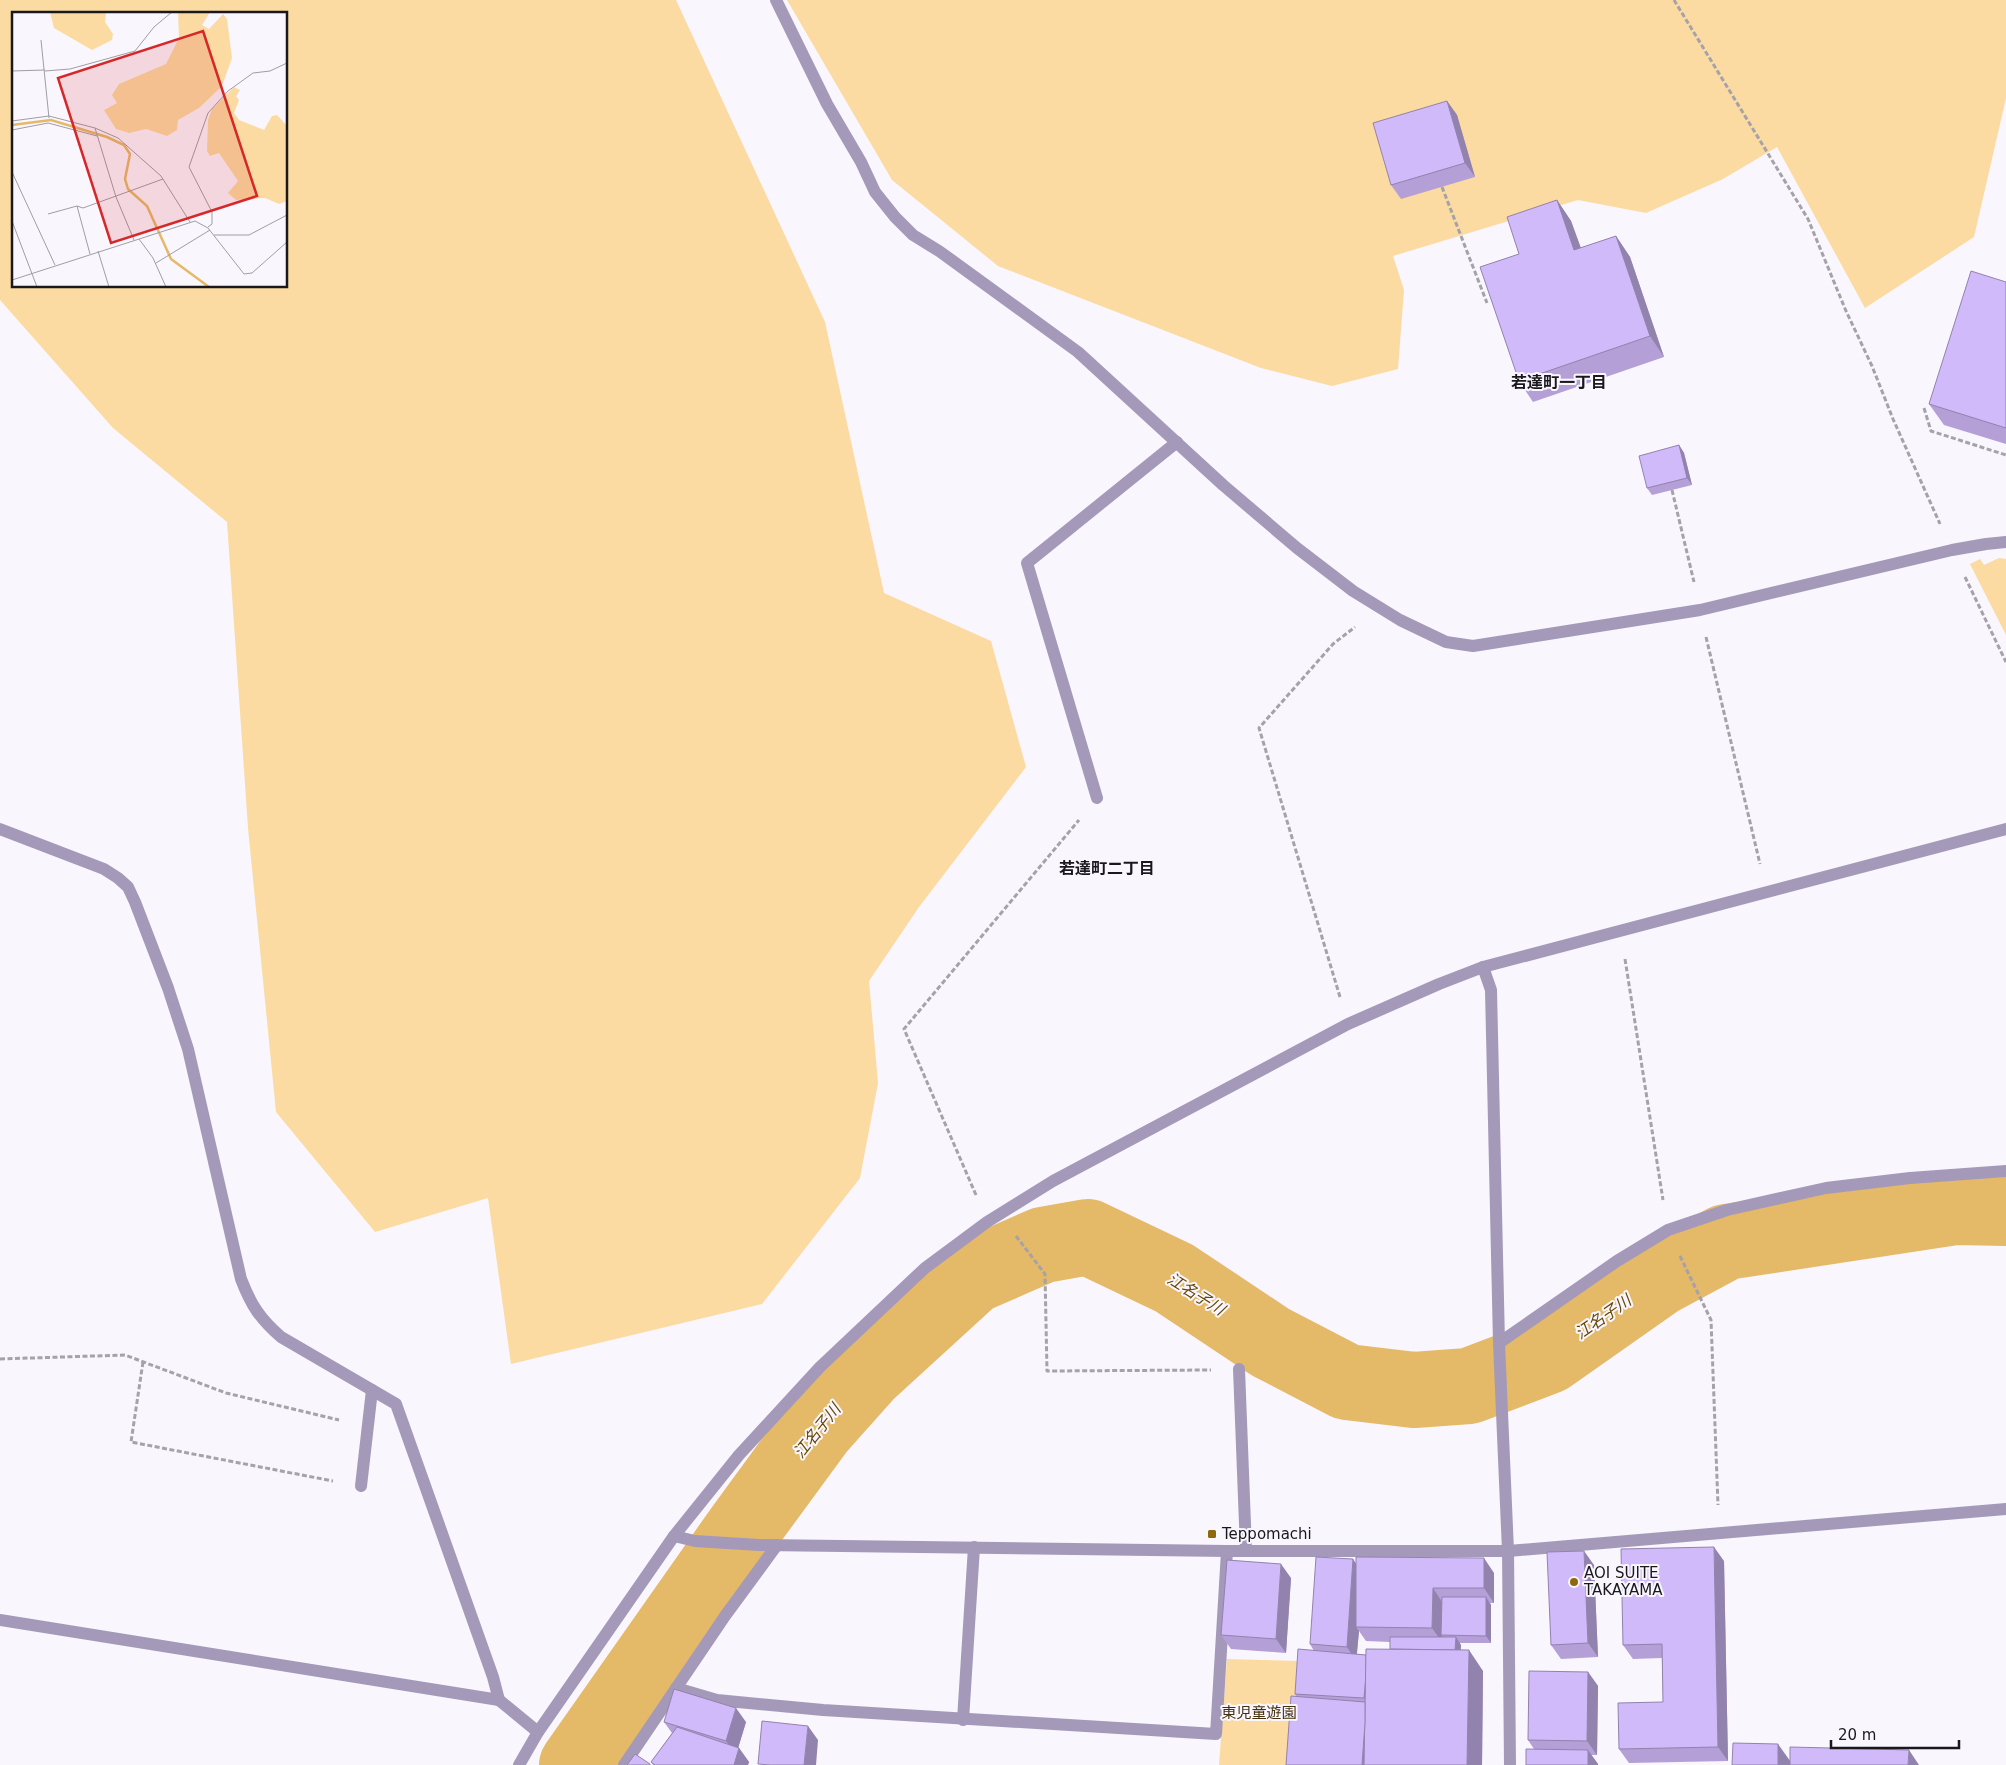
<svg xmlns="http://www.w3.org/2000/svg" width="2006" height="1765" font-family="'DejaVu Sans','Noto Sans JP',sans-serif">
<rect width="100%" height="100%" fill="#f9f6fe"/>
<g fill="#fbdba1" fill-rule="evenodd">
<path d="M0 0H676L825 322 884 593 991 641 1026 767 919 907 869 981 878 1083 860 1178 762 1304 511 1364 488 1198 375 1232 276 1112 248 828 227 522 113 428 0 300ZM14 14H286V286H14Z"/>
<polygon points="787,0 2006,0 2006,98 1974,237 1865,308 1777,147 1723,179 1646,213 1578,200 1393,256 1404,290 1398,369 1332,386 1261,368 998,266 892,180"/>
<polygon points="1999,558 2006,559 2006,635 1970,564 1980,559 1984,565"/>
<polygon points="1227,1659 1299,1661 1294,1765 1219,1765"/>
</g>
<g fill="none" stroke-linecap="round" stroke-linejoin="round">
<polyline stroke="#e4b968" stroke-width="76" points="577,1765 743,1529 817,1428 867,1372 972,1276 1043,1245 1088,1237 1174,1278 1270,1342 1347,1382 1414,1390 1469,1386 1548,1356 1659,1278 1726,1242 1956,1207 2006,1208"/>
<g stroke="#a5a2a9" stroke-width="3" stroke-dasharray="5 2.5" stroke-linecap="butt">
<polyline points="1674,0 1808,219 1846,311 1872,366 1893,419 1940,524"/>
<polyline points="1442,187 1487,303"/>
<polyline points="1924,408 1931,431 2006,455"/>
<polyline points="1672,490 1694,582"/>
<polyline points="1965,577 2006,662"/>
<polyline points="1706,637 1760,864"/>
<polyline points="1625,959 1663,1200"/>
<polyline points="1340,997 1259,728 1333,644 1355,627"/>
<polyline points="976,1195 904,1029 1079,820"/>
<polyline points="1016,1236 1045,1274 1047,1371 1211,1370"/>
<polyline points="1680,1256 1711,1320 1718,1505"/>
<polyline points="0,1359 125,1355 226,1393 339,1420"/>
<polyline points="143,1362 131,1442 333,1481"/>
</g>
<g stroke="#a599ba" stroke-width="12">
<polyline points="1097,798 1027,563 1177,442"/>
<path d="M0 829 104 869 118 878 128 887 135 902 168 988 188 1049 241 1279C251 1305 260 1319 281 1337L396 1404 493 1677 499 1700"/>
<polyline points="1499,1343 1617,1261 1668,1230 1727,1210 1826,1188 1910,1178 2006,1171"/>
<polyline points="1239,1369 1246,1550"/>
<polyline points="361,1486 372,1390"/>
<polyline points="0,1620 499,1700 538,1732"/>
<polyline points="676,1688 717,1700 823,1710 1216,1734 1227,1551"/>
<polyline points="963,1720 974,1547"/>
</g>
<g stroke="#a599ba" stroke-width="12">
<polyline points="776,0 827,104 861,162 875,192 895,217 913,235 939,251 1078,352 1223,485 1297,548 1353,591 1400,620 1446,642 1473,646 1700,610 1952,550 1986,544 2006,542"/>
<polyline points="1483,967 1491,990 1499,1343 1508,1551 1510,1765"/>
<polyline points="674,1536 695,1541 759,1545 1227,1551 1508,1551 2006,1509"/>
<polyline points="519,1765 538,1732 674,1536 739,1455 820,1367 925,1268 987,1222 1053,1181 1348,1024 1439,984 1483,967 2006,829"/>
<polyline points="624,1765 725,1616 777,1545"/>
</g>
</g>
<g fill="#b4a0d6" fill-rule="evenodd">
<polygon points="1447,101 1457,115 1475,177 1401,199 1391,185"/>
<polygon points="1557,200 1571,221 1581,248 1616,236 1630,257 1664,357 1533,402 1519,381 1519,254"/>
<polygon points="2006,282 2006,444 1944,425 1929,404"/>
<polygon points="1679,445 1684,453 1692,485 1652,495 1647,488"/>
<path d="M1353 1559 1356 1565 1494 1573V1603H1490L1491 1605V1643H1459L1461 1645 1460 1650 1483 1671 1482 1765H1286L1297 1697 1295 1694 1314 1651 1310 1644ZM1359 1631 1366 1641 1390 1642V1649L1366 1655 1357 1654Z"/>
<polygon points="1724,1561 1728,1761 1629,1763 1619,1749 1663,1702 1662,1658 1633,1659 1623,1645"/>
<polygon points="1594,1565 1598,1657 1561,1659 1551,1645"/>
<polygon points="1291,1578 1286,1653 1231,1649 1221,1635"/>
<polygon points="1588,1672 1598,1686 1597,1755 1591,1755 1598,1764 1598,1765 1526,1765 1534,1749 1528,1740"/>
<polygon points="664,1722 746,1722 738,1748 739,1748 749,1762 748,1765 653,1765 651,1762 672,1733"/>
</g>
<g fill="#9282ae">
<polygon points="1447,101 1457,115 1475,177 1465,163"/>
<polygon points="1557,200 1571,221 1589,271 1574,250"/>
<polygon points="1616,236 1630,257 1664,357 1650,336"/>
<polygon points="1679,445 1684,453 1692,485 1687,478"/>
<polygon points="1714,1547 1724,1561 1728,1761 1718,1747"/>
<polygon points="1584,1551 1594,1565 1598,1657 1588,1643"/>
<polygon points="1484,1558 1494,1573 1494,1603 1484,1588"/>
<polygon points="1353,1559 1363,1574 1356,1627 1359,1631 1356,1661 1347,1647"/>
<polygon points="1281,1564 1291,1578 1286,1653 1276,1639"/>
<polygon points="1433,1588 1442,1602 1442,1642 1432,1628"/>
<polygon points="1486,1597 1491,1605 1491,1643 1486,1636"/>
<polygon points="1456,1637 1461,1645 1460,1666 1455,1658"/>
<polygon points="1469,1650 1483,1671 1482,1765 1467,1765"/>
<polygon points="1367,1655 1373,1765 1362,1765 1367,1702 1364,1698"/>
<polygon points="1588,1672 1598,1686 1597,1755 1587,1741"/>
<polygon points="736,1708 746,1722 736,1755 726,1741"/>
<polygon points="808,1726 818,1740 816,1765 804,1765"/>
<polygon points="1778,1744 1793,1765 1778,1765"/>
<polygon points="739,1748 749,1762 748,1765 734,1765"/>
<polygon points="1588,1750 1598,1764 1598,1765 1588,1765"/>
<polygon points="1909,1750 1919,1765 1908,1765"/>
</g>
<g fill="#d1baf9" stroke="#9282ae">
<polygon points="1447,101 1465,163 1391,185 1373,123"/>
<polygon points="1557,200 1574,250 1616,236 1650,336 1519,381 1480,267 1519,254 1507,217"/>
<polygon points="1971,271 2006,282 2006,428 1929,404"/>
<polygon points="1679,445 1687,478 1647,488 1639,456"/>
<polygon points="1714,1547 1718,1747 1619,1749 1618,1703 1663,1702 1662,1644 1623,1645 1621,1549"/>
<polygon points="1584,1551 1588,1643 1551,1645 1547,1552"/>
<polygon points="1316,1557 1353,1559 1347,1647 1310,1644"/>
<polygon points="1356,1557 1484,1558 1484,1588 1433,1588 1432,1628 1356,1627"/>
<polygon points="1227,1560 1281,1564 1276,1639 1221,1635"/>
<polygon points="1442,1597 1486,1597 1486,1636 1441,1635"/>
<polygon points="1390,1637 1456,1637 1455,1650 1390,1649"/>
<polygon points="1298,1649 1366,1655 1366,1676 1364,1698 1295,1694"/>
<polygon points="1366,1649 1469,1650 1467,1765 1364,1765"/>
<polygon points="1529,1671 1588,1672 1587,1741 1528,1740"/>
<polygon points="674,1689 736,1708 726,1741 664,1722"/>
<polygon points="1291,1696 1365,1702 1365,1723 1362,1765 1286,1765"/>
<polygon points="762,1721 808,1726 804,1765 770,1765 758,1764"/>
<polygon points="677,1727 739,1748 734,1765 655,1765 651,1762"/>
<polygon points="1733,1743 1778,1744 1778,1765 1732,1765"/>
<polygon points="1790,1747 1909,1750 1908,1765 1790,1765"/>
<polygon points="1526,1749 1588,1750 1588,1765 1526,1765"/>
<polygon points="635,1754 650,1764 650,1765 627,1765"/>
</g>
<g fill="#8e680c" stroke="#f9f6fe" stroke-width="2">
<rect x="1207" y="1529" width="10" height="10" rx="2.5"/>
<circle cx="1574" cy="1582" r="5"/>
</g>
<g text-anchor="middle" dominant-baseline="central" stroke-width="4" stroke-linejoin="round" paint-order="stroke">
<g font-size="15" fill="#1a181d" stroke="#f9f6fe" text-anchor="start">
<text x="1222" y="1534">Teppomachi</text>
<text x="1584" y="1573">AOI SUITE<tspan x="1584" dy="17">TAKAYAMA</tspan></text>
</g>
<g font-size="15" fill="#43310e" stroke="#f9f6fe">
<text x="1259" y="1713">東児童遊園</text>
</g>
<g font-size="16" font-weight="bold" fill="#1a181d" stroke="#f9f6fe">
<text x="1559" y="382">若達町一丁目</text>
<text x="1107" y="868">若達町二丁目</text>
</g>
<g font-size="16" font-style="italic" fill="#644804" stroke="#f9f6fe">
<text transform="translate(1196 1294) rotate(32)">江名子川</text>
<text transform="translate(1603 1317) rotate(-35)">江名子川</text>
<text transform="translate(817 1431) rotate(-51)">江名子川</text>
</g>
</g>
<g transform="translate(12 12)">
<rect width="275" height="275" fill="#f9f6fe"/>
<path d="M38 0H94L93 10 101 22 100 28 80 38 42 16ZM166 0H198L190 13 197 17 211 2 215 7 220 46 210 74 187 96 166 108 165 118 155 124 134 117 117 121 104 117 92 98 105 91 100 83 107 72 154 52 167 26ZM222 75 228 78 224 84 227 88 222 101 227 108 252 118 260 104 265 103 275 114V189L267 192 253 186 224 188 216 181 226 169 207 141 198 144 195 139 196 108 200 97Z" fill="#fbdba1"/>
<path fill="none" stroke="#e4b968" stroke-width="2.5" d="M0 113 39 108 95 125 112 133 118 142 113 167 116 177 135 194 159 247 197 275"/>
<path fill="none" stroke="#a09da4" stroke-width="1" d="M29 28 37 106M0 59 33 58M33 59 58 57 123 39 142 15 160 0M0 109 37 104 83 116 106 126 149 164 178 210M83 116 104 185 122 228M0 118 36 111 85 124M0 160 43 253M65 194 78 242M36 202 65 194 71 196 151 167M0 209 25 275M196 215 200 212V200L177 155 196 101 216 79 241 61 258 59 275 51M202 223H237L275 203M127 227 141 246 154 275M86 239 97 275M144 251 198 218M0 268 183 209 196 216 232 262 240 261 275 230"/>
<path fill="#d62828" fill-opacity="0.15" stroke="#d62828" stroke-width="2.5" d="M191 19 245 184 99 231 46 66Z"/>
<rect width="275" height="275" fill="none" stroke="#1a181d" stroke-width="2.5"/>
</g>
<path d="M1831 1740v8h128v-8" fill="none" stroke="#1a181d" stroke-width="2.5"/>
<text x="1838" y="1740" font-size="15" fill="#1a181d" stroke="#f9f6fe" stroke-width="4" paint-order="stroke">20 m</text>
</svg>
